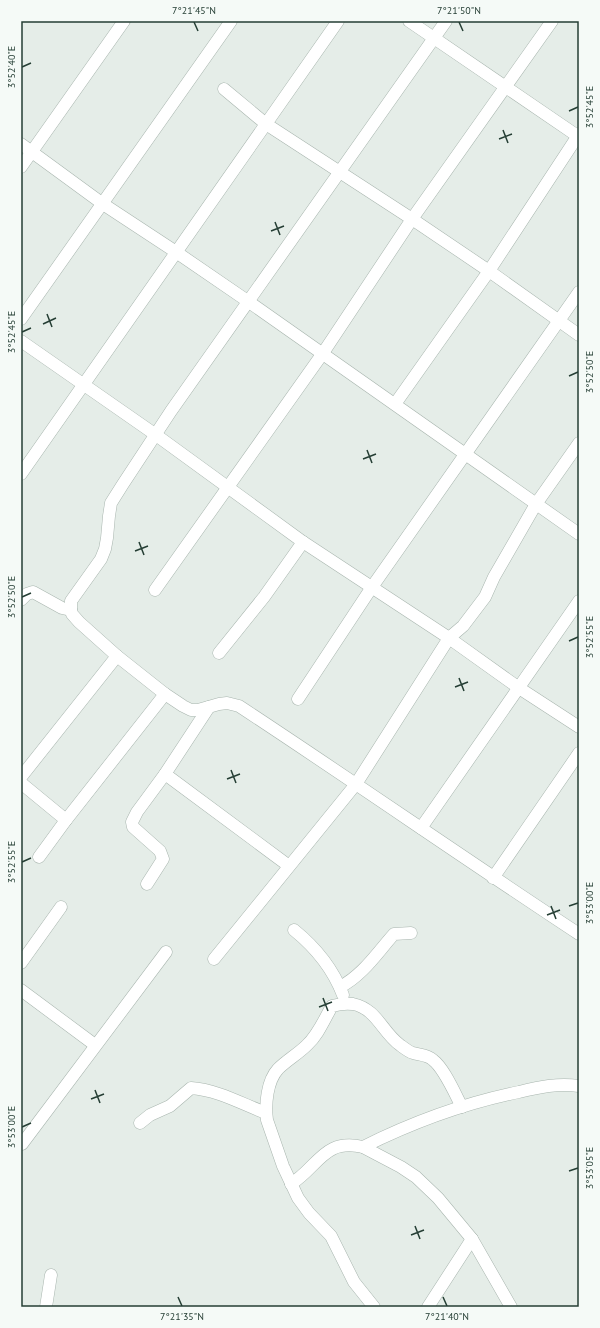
<svg xmlns="http://www.w3.org/2000/svg" width="600" height="1328" font-family="'PT Sans',sans-serif">
<rect width="100%" height="100%" fill="#e5ede8"/>
<g fill="none" stroke-linecap="round" stroke-linejoin="round">
<defs>
<g id="minor">
<polyline points="409,21 579,137"/>
<path d="M446 21 171 411 123 484 111 503 109 516 107 538 105 549 101 559 71 601V610L72 614 79 622 117 656 165 694 183 706 191 710H198L219 704 227 703 239 706C353 781 465 859 579 934"/>
<polyline points="224,89 266,124 412,219 489,271 579,335"/>
<polyline points="21,144 103,204 176,252 249,302 579,534"/>
<polyline points="21,167 124,21"/>
<polyline points="21,319 231,21"/>
<polyline points="21,341 156,435 303,542 449,638 519,688 579,727"/>
<polyline points="395,404 489,271 579,134"/>
<polyline points="21,474 338,21"/>
<polyline points="155,590 323,353 412,219 552,21"/>
<polyline points="21,600 27,594 33,592 62,608 71,610"/>
<polyline points="219,653 264,597 303,542"/>
<polyline points="298,699 372,587 579,292"/>
<polyline points="165,774 289,866"/>
<polyline points="21,777 117,656"/>
<polyline points="21,783 66,820"/>
<polyline points="421,828 579,601"/>
<polyline points="39,857 66,820 165,694"/>
<polyline points="493,878 579,753"/>
<polyline points="147,884 163,859 160,851 133,827 132,822 137,812 165,774 209,707"/>
<path d="M294 930C315 947 333 969 343 995"/>
<polyline points="214,959 356,784 449,638 463,626 485,597 494,577 536,504 579,443"/>
<polyline points="21,963 61,907"/>
<path d="M340 987C363 975 377 953 394 934L411 933"/>
<polyline points="21,990 95,1045"/>
<path d="M140 1123 150 1115 170 1106 191 1088C218 1090 242 1104 266 1113"/>
<polyline points="22,1144 166,952"/>
<polyline points="363,1147 401,1167 416,1177 438,1198 472,1239 511,1307"/>
<path d="M291 1184C319 1166 324 1138 363 1147 413 1122 465 1103 519 1092 539 1087 558 1083 579 1086"/>
<polyline points="46,1307 51,1275"/>
<path d="M374 1307 354 1282 331 1236 309 1213 298 1198 283 1166 267 1120C265 1104 267 1081 278 1069 287 1060 298 1054 307 1045 318 1035 324 1020 332 1006 339 1004 345 1003 353 1004 377 1009 382 1032 400 1045 404 1048 409 1052 413 1053 420 1055 428 1055 433 1060 444 1068 455 1094 462 1107"/>
<polyline points="428,1307 472,1239"/>
</g>
</defs>
<use href="#minor" stroke="#a8b5ae" stroke-width="13"/>
<use href="#minor" stroke="#fff" stroke-width="12"/>
</g>
<path fill="none" stroke="#253e34" stroke-width="1.5" d="M194 22 198 31M459 22 463 31M22 67 31 63M569 111 578 107M503 130 508 143M499 139 512 134M275 222 280 235M271 231 284 226M47 314 52 327M43 324 56 318M22 332 31 328M569 376 578 372M367 450 372 463M363 459 376 454M139 542 144 555M135 551 148 546M22 597 31 593M569 641 578 637M459 678 464 691M455 687 468 682M231 770 236 783M227 779 240 774M22 862 31 858M551 906 556 919M569 906 578 903M547 915 560 910M323 998 328 1011M319 1007 332 1002M95 1090 100 1103M91 1099 104 1094M22 1127 31 1123M569 1171 578 1168M415 1226 420 1239M411 1235 424 1230M178 1297 182 1306M443 1297 447 1306"/>
<rect width="600" height="1328" fill="none" stroke="#f5faf7" stroke-width="44"/>
<rect x="22" y="22" width="556" height="1284" fill="none" stroke="#253e34" stroke-width="1.5"/>
<g font-size="10" text-anchor="middle" fill="#253e34">
<text x="194" y="14">7°21'45"N</text>
<text x="459" y="14">7°21'50"N</text>
<text transform="translate(11 67) rotate(-90)" y="4">3°52'40"E</text>
<text transform="translate(589 107) rotate(-90)" y="4">3°52'45"E</text>
<text transform="translate(11 332) rotate(-90)" y="4">3°52'45"E</text>
<text transform="translate(589 372) rotate(-90)" y="4">3°52'50"E</text>
<text transform="translate(11 597) rotate(-90)" y="4">3°52'50"E</text>
<text transform="translate(589 637) rotate(-90)" y="4">3°52'55"E</text>
<text transform="translate(11 862) rotate(-90)" y="4">3°52'55"E</text>
<text transform="translate(589 903) rotate(-90)" y="4">3°53'00"E</text>
<text transform="translate(11 1127) rotate(-90)" y="4">3°53'00"E</text>
<text transform="translate(589 1168) rotate(-90)" y="4">3°53'05"E</text>
<text x="182" y="1320">7°21'35"N</text>
<text x="447" y="1320">7°21'40"N</text>
</g>
</svg>
